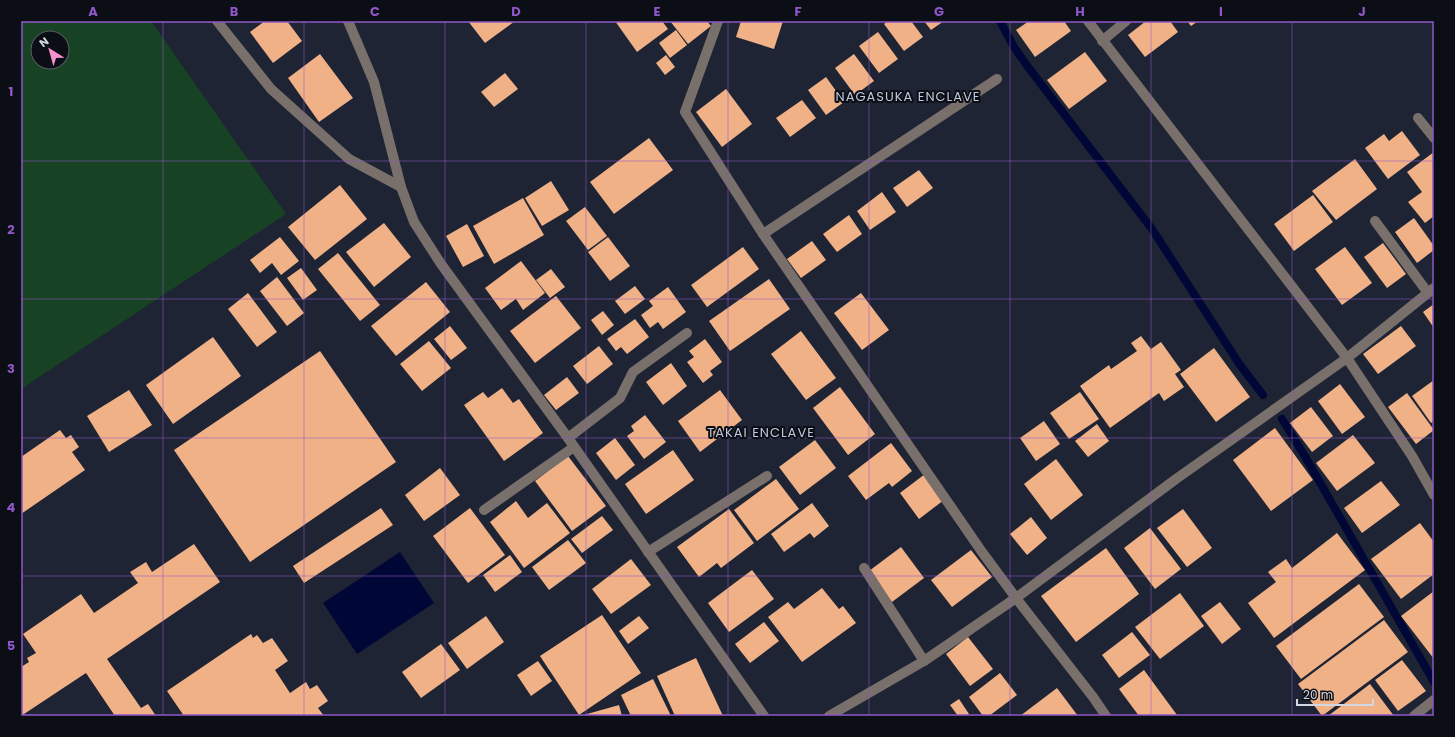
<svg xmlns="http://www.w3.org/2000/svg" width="1455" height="737" font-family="Poppins,sans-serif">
<rect width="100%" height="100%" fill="#1e2433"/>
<path fill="#184224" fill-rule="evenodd" d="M21 21H151L286 214 21 389ZM38 38H62V62H38Z"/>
<polygon fill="#000736" points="400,552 434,603 357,654 323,603"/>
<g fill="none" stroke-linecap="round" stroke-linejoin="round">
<g stroke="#000736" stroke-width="8">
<polyline points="1000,21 1014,47 1028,67 1152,229 1240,365 1263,395"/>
<polyline points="1282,419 1306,458 1434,682"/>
</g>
</g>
<g fill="#f1b187">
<polygon points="265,21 287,21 302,41 273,63 250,32"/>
<polygon points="468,21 515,21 485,43"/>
<polygon points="615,21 662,21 668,29 637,52"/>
<polygon points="670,21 707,21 711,26 688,44"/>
<polygon points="741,21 783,21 774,49 736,37"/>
<polygon points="888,21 911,21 923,37 904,51 884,24"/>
<polygon points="924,21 944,21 931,30"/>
<polygon points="1029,21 1064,21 1071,31 1035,57 1016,30"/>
<polygon points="1146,21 1170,21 1178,32 1145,57 1128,35"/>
<polygon points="1187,21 1198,21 1191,26"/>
<polygon points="676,30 687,45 670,58 659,43"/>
<polygon points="878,32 898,59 879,73 859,46"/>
<polygon points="1085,52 1107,81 1069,109 1047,80"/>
<polygon points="320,54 353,98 319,122 288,78"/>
<polygon points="854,54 874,81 855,95 835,68"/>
<polygon points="666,55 675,67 665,75 656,63"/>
<polygon points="505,73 518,89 494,107 481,92"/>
<polygon points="826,77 844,102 826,115 808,90"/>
<polygon points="726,89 752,124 722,147 696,112"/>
<polygon points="802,100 816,118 790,137 776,118"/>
<polygon points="1402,131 1420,155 1388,179 1365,148 1384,134 1389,141"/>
<polygon points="649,138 673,170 614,214 590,182"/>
<polygon points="1434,152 1434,216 1425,223 1408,202 1422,192 1407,172"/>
<polygon points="1355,159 1377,189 1336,220 1312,191"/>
<polygon points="919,170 933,188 907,207 893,188"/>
<polygon points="551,181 569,210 542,226 525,198"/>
<polygon points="340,185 367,219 315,260 288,227"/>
<polygon points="882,192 896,212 870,230 857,211"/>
<polygon points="1313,195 1333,222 1294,251 1274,224"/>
<polygon points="523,198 544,235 494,264 473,226"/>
<polygon points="585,207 607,236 588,250 566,221"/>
<polygon points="849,215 862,234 837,252 823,234"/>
<polygon points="1414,218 1434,246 1434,250 1417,263 1395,232"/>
<polygon points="384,223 411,257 374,287 346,252"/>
<polygon points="467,224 484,256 463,267 446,236"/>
<polygon points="280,237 299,261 281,275 272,263 260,273 250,260"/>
<polygon points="608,237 630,266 610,281 588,252"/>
<polygon points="812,241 826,260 801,278 787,259"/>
<polygon points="1383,243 1406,274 1387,288 1364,257"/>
<polygon points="743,247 759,269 707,307 691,285"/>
<polygon points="1345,247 1372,283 1342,305 1315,269"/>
<polygon points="338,253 380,305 360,321 318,269"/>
<polygon points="521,261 545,293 523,310 516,299 501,310 485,288"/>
<polygon points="301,268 317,290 303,300 287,278"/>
<polygon points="551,269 565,287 550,298 536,280"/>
<polygon points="277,277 304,313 287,326 260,291"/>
<polygon points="769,279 790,309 730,351 709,321"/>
<polygon points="426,282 450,312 396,356 371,326"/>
<polygon points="635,286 645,299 625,314 615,301"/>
<polygon points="668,287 686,312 663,329 658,322 650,328 641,315 653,306 649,301"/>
<polygon points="248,293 277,332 257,347 228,309"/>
<polygon points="861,293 889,330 862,350 834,313"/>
<polygon points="556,296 581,328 535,363 510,331"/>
<polygon points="1434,304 1434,328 1423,312"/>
<polygon points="603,311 614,325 602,335 591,320"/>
<polygon points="635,319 649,337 627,354 621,347 616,351 607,339"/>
<polygon points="450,326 467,348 451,360 434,339"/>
<polygon points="1401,326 1416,346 1378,374 1363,354"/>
<polygon points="801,331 836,378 806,400 771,354"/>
<polygon points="1141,336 1151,349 1161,342 1181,370 1175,374 1184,387 1164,401 1159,393 1110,428 1080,386 1109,365 1111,369 1137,351 1131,343"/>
<polygon points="213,337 241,376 173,424 146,385"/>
<polygon points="705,339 722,362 710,371 713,375 703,383 687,362 694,357 689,351"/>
<polygon points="429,341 451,368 422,391 400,364"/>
<polygon points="599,346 613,364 587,384 573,366"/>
<polygon points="1214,348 1250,397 1216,422 1180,374"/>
<polygon points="320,351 396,462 250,562 174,450"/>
<polygon points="671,363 687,386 663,405 646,382"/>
<polygon points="567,377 579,393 556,410 544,395"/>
<polygon points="1434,380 1434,421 1431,423 1412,396"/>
<polygon points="1340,384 1365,417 1342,434 1318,401"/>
<polygon points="840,387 875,434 848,455 813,408"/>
<polygon points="502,388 513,403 519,399 543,433 504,461 464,405 483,392 488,398"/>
<polygon points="129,390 152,425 109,452 87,416"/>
<polygon points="720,390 742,420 700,452 678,421"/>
<polygon points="1080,392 1099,419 1069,439 1050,413"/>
<polygon points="1407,393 1434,430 1416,444 1388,407"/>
<polygon points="1311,407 1333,436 1312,452 1290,423"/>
<polygon points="645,415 666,442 644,459 627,436 634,431 631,426"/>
<polygon points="1044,421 1060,444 1036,461 1020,438"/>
<polygon points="1097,424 1109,441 1088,457 1075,441"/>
<polygon points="1275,428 1313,480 1271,511 1233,460"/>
<polygon points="60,430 66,438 71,435 79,447 72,452 85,470 21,514 21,457"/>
<polygon points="1353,435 1375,463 1337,491 1316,463"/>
<polygon points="615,438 635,465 616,480 596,453"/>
<polygon points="815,440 836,468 800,495 779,467"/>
<polygon points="891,443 912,471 892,487 889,483 866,500 848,476"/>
<polygon points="673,450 694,480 646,514 625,484"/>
<polygon points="568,456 606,506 572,531 535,481"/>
<polygon points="1056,459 1083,495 1051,520 1024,484"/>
<polygon points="440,468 460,495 424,521 405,495"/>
<polygon points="925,474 944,500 919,519 900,493"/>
<polygon points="776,479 799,509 757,541 734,510"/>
<polygon points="1381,481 1400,505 1362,533 1344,508"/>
<polygon points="516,501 528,518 547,503 570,533 524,568 490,522"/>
<polygon points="812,503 829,526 814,538 810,533 784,552 771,534"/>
<polygon points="381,508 393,525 304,583 293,566"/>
<polygon points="470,508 505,555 468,583 433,536"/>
<polygon points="729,509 754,543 721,568 717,563 699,577 677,547"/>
<polygon points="1183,509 1212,548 1187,567 1157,528"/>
<polygon points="602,516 613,530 582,553 571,539"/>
<polygon points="1031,517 1047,538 1027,555 1010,534"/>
<polygon points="1420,523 1434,542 1434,574 1401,599 1371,559"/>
<polygon points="1150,528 1181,569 1155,589 1124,548"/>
<polygon points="1337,533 1365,570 1274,638 1248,603 1276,582 1268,572 1286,559 1292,568"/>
<polygon points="568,540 586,563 549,590 532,567"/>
<polygon points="194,544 220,582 107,659 141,708 148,704 156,716 115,716 86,673 21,716 21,667 29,662 27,658 36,653 23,634 81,594 94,613 138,583 130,572 146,562 152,572"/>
<polygon points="901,547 924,578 892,602 869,571"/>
<polygon points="1106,548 1139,594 1076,642 1041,596"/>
<polygon points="971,550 992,577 952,607 931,580"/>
<polygon points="510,555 522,572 495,592 483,575"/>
<polygon points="631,559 651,585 611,614 592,589"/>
<polygon points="752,570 774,599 729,632 708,603"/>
<polygon points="1359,584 1384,617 1301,679 1276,646"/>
<polygon points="822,588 839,609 843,606 856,623 802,662 768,617 788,602 794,609"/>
<polygon points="1434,591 1434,659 1401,616"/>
<polygon points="1180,593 1204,626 1160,659 1135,627"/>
<polygon points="1220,602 1241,629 1222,644 1201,616"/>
<polygon points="602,615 641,673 579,715 540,656"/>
<polygon points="486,616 504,642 467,669 448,643"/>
<polygon points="639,616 649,628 628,644 619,631"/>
<polygon points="1384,620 1408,652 1322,716 1298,684"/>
<polygon points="764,622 779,641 750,663 735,644"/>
<polygon points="1132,632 1150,655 1119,678 1102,655"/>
<polygon points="251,634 253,638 257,635 263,643 272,638 288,661 275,670 290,693 306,682 310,689 317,685 328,701 318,708 324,716 184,716 167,691"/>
<polygon points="968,637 993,669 970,686 946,654"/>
<polygon points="441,644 460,670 421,698 402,672"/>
<polygon points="696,658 723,716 675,716 657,676"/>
<polygon points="1402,660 1426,691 1398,711 1375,680"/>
<polygon points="538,661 552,681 531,696 517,675"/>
<polygon points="1144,670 1177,715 1176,716 1139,716 1119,689"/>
<polygon points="1000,673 1017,695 989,716 983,716 969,697"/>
<polygon points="653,679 671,716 631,716 621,695"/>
<polygon points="1370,684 1394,716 1328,716"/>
<polygon points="1057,688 1078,716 1020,716"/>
<polygon points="959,699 969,714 966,716 958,716 950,705"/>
<polygon points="619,705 622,716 580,716"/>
</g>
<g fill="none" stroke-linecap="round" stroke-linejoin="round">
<g stroke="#796f6b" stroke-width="10">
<polyline points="217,21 271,89 349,159 401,187"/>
<polyline points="348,21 374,82 401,187 414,222 441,264 568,438 764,716"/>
<polyline points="718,21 685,112 763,234 982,552 1016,598 1093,697 1106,716"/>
<polyline points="1088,21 1347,358 1412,456 1434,495"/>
<polyline points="1102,41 1126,21"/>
<polyline points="1418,118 1434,138"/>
<polyline points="1375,221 1428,293"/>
<polyline points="763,234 997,79"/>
<polyline points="568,438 620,398 633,372 687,333"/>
<polyline points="484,510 574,447"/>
<polyline points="648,552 767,476"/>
<polyline points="864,568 924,661"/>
<polyline points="829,716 924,661 1016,598 1176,479 1347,358 1434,288"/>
<polyline points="1414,716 1434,700"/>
</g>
</g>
<path fill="none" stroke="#9157c8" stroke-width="1" stroke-opacity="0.55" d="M163 21V716M304 21V716M445 21V716M586 21V716M728 21V716M869 21V716M1010 21V716M1151 21V716M1292 21V716M21 161H1434M21 299H1434M21 438H1434M21 576H1434"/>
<g text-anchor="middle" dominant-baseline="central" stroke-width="4" stroke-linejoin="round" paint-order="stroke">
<g font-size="13" letter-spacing="1" fill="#c0c8dd" stroke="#0b0e14">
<text x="908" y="96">NAGASUKA ENCLAVE</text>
<text x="761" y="432">TAKAI ENCLAVE</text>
</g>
</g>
<rect width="1455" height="737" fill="none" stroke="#0b0e14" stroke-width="44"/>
<g transform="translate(50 50) rotate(323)"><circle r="19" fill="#0b0e14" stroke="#5b5e66"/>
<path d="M0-3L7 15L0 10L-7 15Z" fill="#f690d0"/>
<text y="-6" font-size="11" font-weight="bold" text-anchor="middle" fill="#d2d7e1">N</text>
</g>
<path d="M1297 699v6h76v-6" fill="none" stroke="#d2d7e1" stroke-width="2"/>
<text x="1303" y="699" font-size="12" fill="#d2d7e1" stroke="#0b0e14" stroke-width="3" paint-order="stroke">20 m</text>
<rect x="22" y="22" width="1411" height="693" fill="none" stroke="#9157c8" stroke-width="1.5"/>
<g font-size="13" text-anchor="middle" font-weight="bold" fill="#9157c8">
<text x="93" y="16">A</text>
<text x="234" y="16">B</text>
<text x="375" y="16">C</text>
<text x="516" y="16">D</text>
<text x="657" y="16">E</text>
<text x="798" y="16">F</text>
<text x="939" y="16">G</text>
<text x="1080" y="16">H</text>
<text x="1221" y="16">I</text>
<text x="1362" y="16">J</text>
<text x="11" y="96">1</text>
<text x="11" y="234">2</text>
<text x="11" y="373">3</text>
<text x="11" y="512">4</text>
<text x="11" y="650">5</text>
</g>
</svg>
